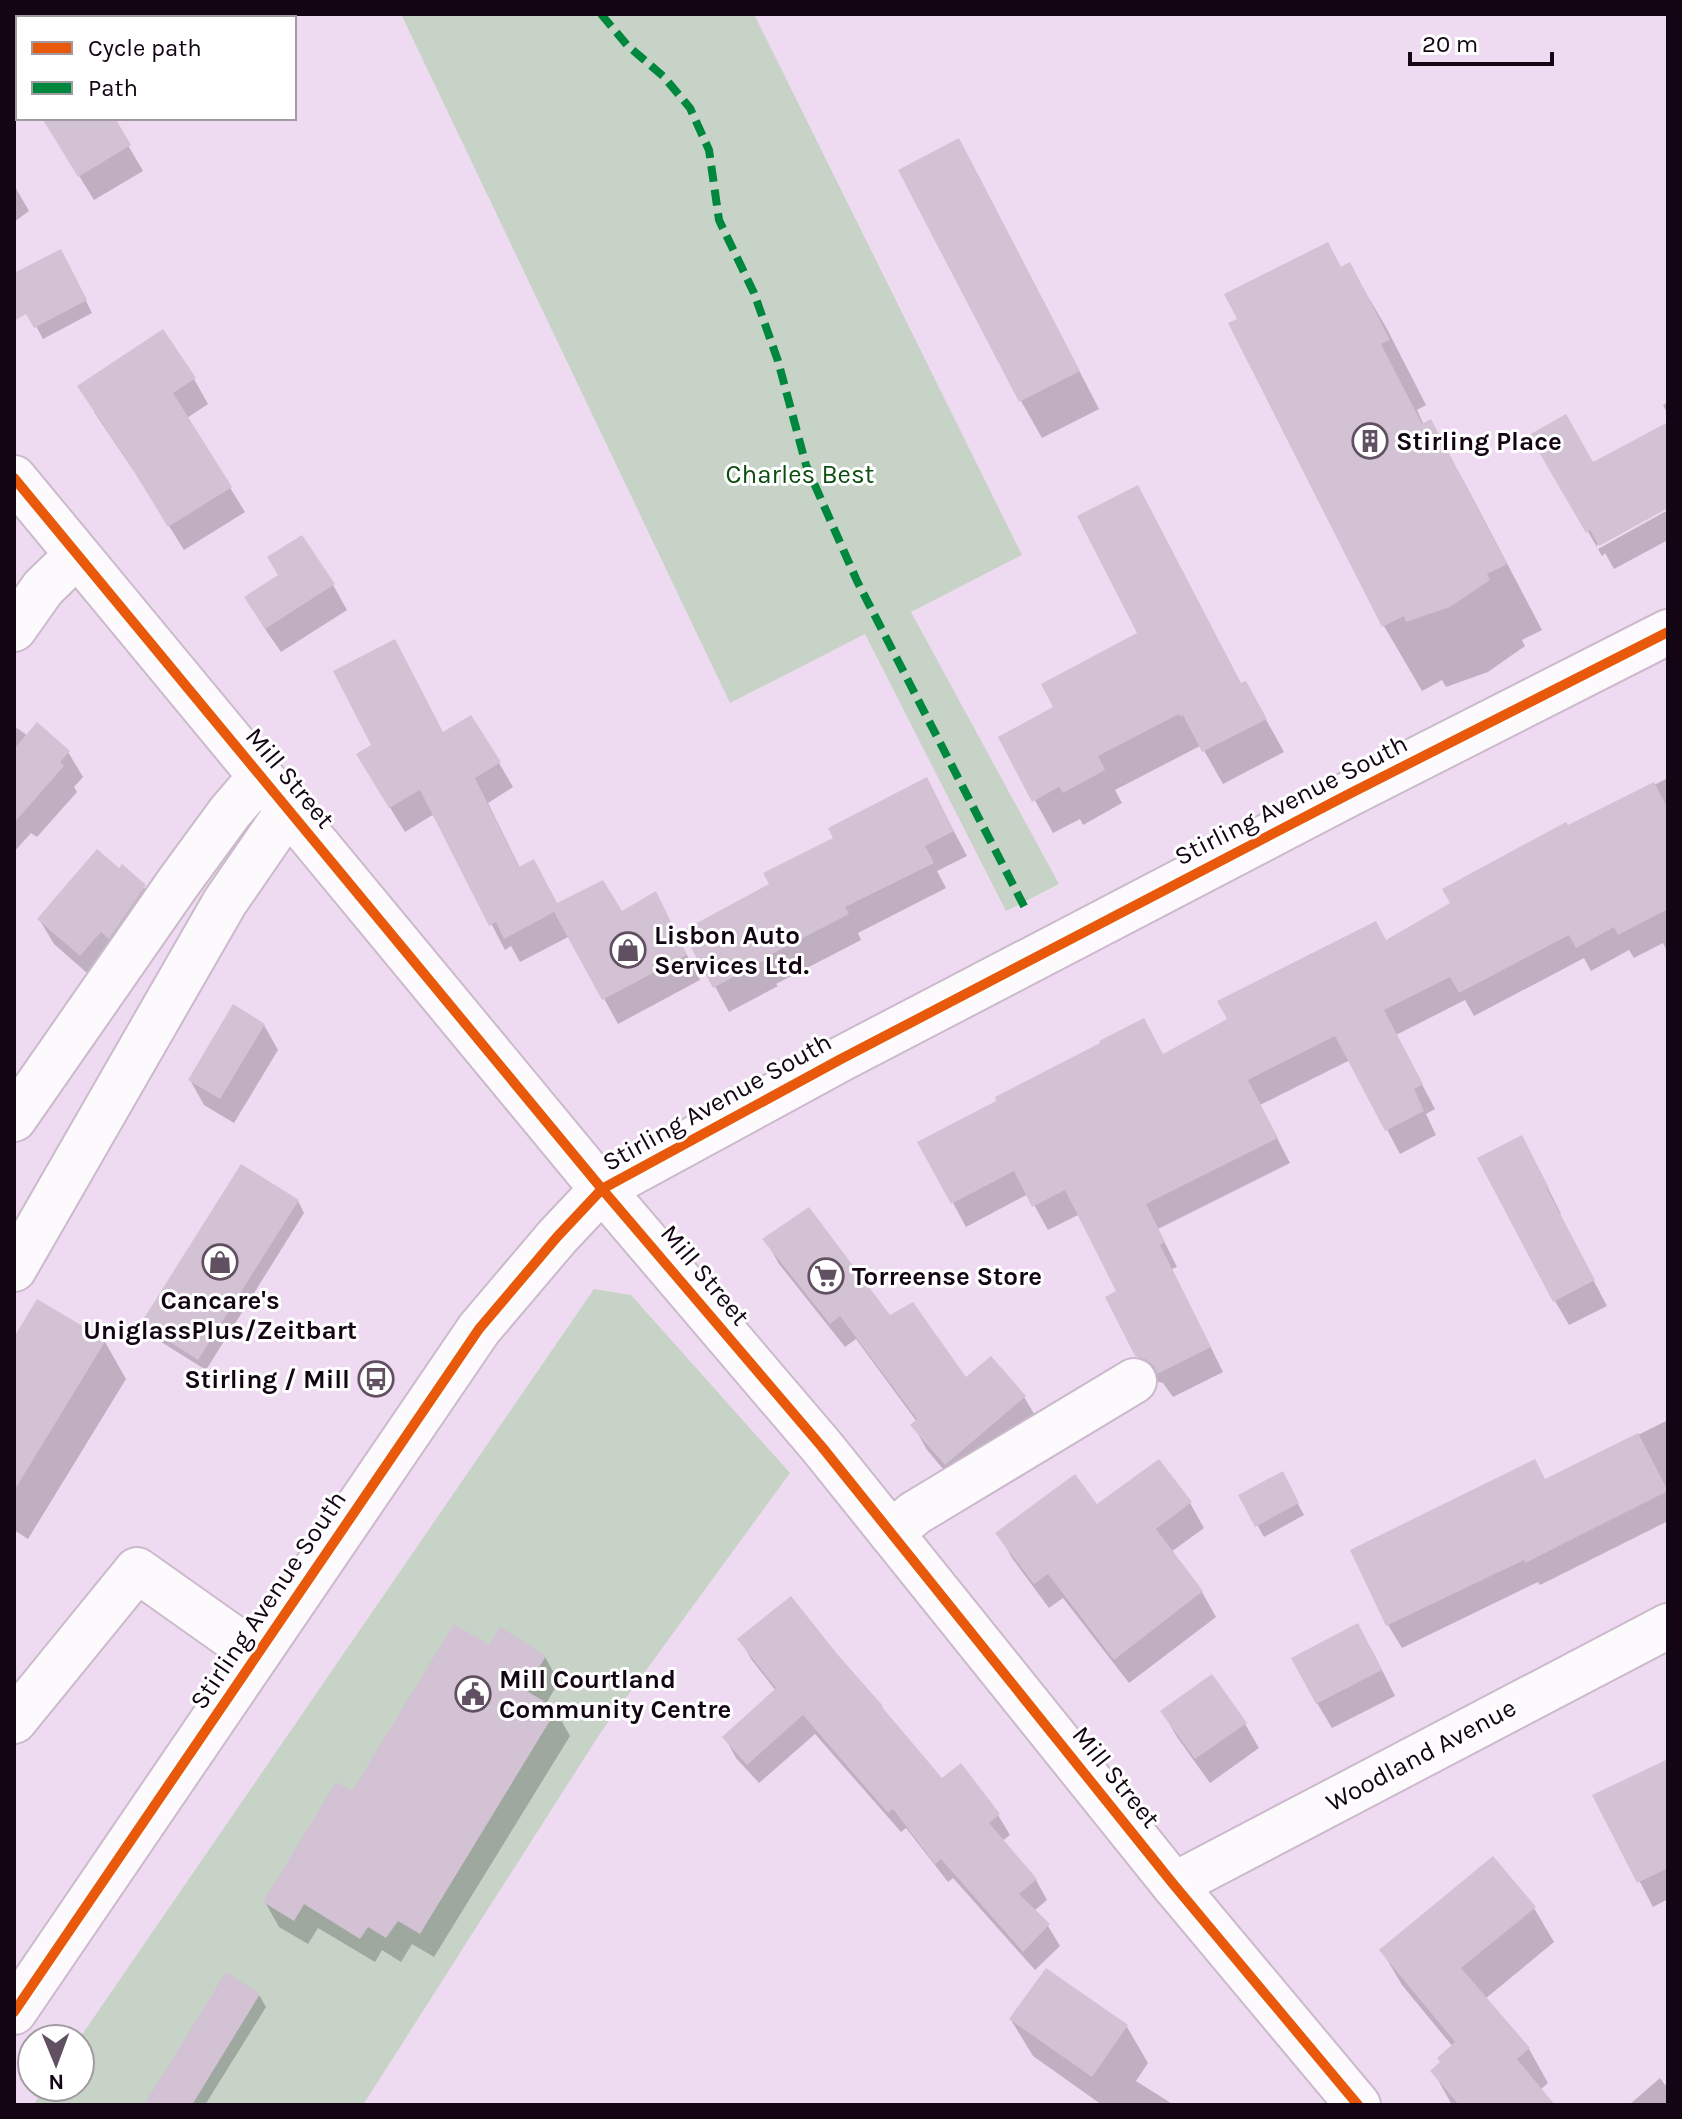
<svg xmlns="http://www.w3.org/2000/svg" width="1682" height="2119" font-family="Karla,sans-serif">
<rect width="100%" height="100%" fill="#efdbf1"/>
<g fill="#c6d3c6">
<polygon points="401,14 754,14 1022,555 911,612 1059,884 1006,911 865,634 730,703"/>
<polygon points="594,1289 631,1295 790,1473 601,1732 363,2105 33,2105 46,2087 80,2087 79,2039"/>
</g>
<g fill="#0003">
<polygon points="68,118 112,118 143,171 94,200 65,153"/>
<polygon points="900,171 979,177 1099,409 1042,438 1021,401"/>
<polygon points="14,185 29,211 14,222"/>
<polygon points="67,263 92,313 43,339 14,286 14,275"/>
<polygon points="1349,264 1387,329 1426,405 1417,410 1424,425 1430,422 1467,487 1542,630 1522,640 1525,646 1488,672 1446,687 1442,680 1422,691 1384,626 1342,269"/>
<polygon points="194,379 208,404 187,418 245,512 184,550 144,486 94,412"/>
<polygon points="1668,402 1668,415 1663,405"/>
<polygon points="1668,424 1668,506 1597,545 1597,547 1532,436 1593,464"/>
<polygon points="1668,510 1668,540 1614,569 1605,553 1602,556 1598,549"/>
<polygon points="280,576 333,585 347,610 281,652 261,623"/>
<polygon points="1241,685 1264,716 1284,752 1223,784 1202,747 1200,746 1115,790 1122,803 1083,825 1080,819 1053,833 1000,737"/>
<polygon points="17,728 28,736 68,752 83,777 74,787 77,792 37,837 31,833 14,852 14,731"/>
<polygon points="443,734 499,763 513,787 488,803 520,868 558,905 621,913 655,894 700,980 618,1024 570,936 520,962 511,946 505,950 434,814 405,832 373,780"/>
<polygon points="1668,778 1668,953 1663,943 1634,958 1629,950 1591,971 1584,958 1474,1016 1465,1000 1396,1035 1435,1109 1426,1114 1436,1135 1400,1154 1350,1060 1260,1105 1290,1163 1158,1229 1177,1267 1172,1269 1223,1372 1173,1397 1163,1383 1151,1380 1137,1355 1119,1292 1080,1214 1048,1230 1028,1194 966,1227 953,1203 1163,1056 1386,942 1453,904 1567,828"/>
<polygon points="940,805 967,856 937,871 946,888 858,933 861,940 776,984 778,986 729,1012 685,932"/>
<polygon points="120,871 144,887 159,911 95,980 54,944 39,919"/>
<polygon points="264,1025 278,1050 234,1123 204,1105 190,1080"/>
<polygon points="1535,1162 1561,1214 1559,1215 1607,1306 1569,1325 1555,1301"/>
<polygon points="298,1201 304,1213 206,1370 150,1335 143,1323"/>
<polygon points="765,1239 966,1380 1024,1397 1039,1422 960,1489 927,1450 913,1425 917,1422 856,1339 845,1347 779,1264"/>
<polygon points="14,1341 105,1342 126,1379 28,1539 14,1530"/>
<polygon points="1668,1420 1668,1521 1540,1585 1538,1582 1402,1648 1388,1625 1546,1481"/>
<polygon points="1159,1461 1190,1503 1204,1528 1171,1552 1202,1592 1216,1617 1129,1683 1063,1598 1049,1608 1012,1558 998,1533 1097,1507"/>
<polygon points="1282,1474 1304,1515 1264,1537 1241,1496"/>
<polygon points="740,1639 941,1781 998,1815 1010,1835 1002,1841 1036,1880 1047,1900 1034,1911 1048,1926 1060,1946 1035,1970 953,1878 948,1882 906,1828 901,1832 815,1734 759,1783 736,1758 725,1738 776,1691 751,1659"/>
<polygon points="490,1648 545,1657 559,1682 545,1705 556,1711 570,1736 434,1957 412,1944 401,1962 382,1950 375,1962 318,1928 308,1944 279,1927 265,1902 352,1794"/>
<polygon points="1372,1650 1395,1696 1332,1728 1317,1703"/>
<polygon points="1163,1712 1245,1724 1259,1748 1210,1783 1177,1737"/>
<polygon points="1668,1761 1668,1899 1653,1907 1595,1796"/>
<polygon points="1534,1908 1554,1942 1485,1999 1529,2049 1548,2083 1540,2090 1552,2105 1452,2105 1433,2071 1453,2047 1402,1985 1382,1951"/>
<polygon points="259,1995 266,2007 205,2105 180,2105"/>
<polygon points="1011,2020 1127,2027 1148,2063 1136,2081 1174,2105 1102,2105 1033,2056"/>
<polygon points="1660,2078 1665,2085 1668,2082 1668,2105 1629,2105"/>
</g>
<g fill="#d2c2d4">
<polygon points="42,118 115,118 131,145 78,177"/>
<polygon points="959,138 1080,371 1019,402 898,170"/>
<polygon points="1328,242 1341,267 1350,262 1390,340 1381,344 1422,424 1431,419 1507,564 1487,574 1490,580 1450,607 1406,622 1404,616 1382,627 1228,323 1237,319 1224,294"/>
<polygon points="61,249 87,300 34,328 26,314 14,321 14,273"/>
<polygon points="163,329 196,378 173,393 232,487 168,527 127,460 77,386"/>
<polygon points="1566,414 1593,462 1668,422 1668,508 1599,546 1590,530 1586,533 1529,435"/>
<polygon points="1138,485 1241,683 1246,681 1267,719 1202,752 1183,715 1180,717 1179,714 1098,756 1105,770 1063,793 1059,787 1032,802 998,737 1053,707 1041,684 1137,633 1077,516"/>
<polygon points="302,535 335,584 265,629 244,597 278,575 267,557"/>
<polygon points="395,639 443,732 471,715 501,762 475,778 519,867 534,859 557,903 603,880 622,911 656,891 687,955 602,1000 554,912 504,939 496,922 489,926 420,790 389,808 356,754 371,745 333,671"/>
<polygon points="37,722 70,751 60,762 64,766 14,823 14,749"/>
<polygon points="927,777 954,831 925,846 934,863 845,907 849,914 764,958 765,960 713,988 682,931 769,884 763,873 833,838 828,828"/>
<polygon points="1654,782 1668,809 1668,909 1618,935 1614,927 1576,948 1569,935 1459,993 1450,977 1384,1010 1423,1084 1414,1089 1424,1111 1385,1131 1335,1036 1248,1080 1278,1138 1146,1204 1165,1242 1160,1245 1211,1347 1157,1374 1155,1367 1147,1360 1135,1356 1105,1297 1116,1291 1065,1190 1032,1207 1014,1171 951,1204 917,1142 996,1101 995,1097 1100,1043 1099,1041 1144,1018 1163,1054 1227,1019 1217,1001 1376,921 1386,940 1450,903 1442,889 1566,822 1568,825"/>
<polygon points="97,849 119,868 122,864 146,885 109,939 101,932 80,956 37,919"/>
<polygon points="233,1004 265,1024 220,1099 188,1080"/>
<polygon points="1522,1135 1549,1188 1547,1189 1595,1280 1553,1302 1477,1158"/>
<polygon points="241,1164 299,1200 198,1360 141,1323"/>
<polygon points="809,1207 890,1315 913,1302 966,1377 991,1356 1026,1396 945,1465 910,1425 917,1419 840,1316 830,1324 762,1239"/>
<polygon points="37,1299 106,1340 14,1491 14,1337"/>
<polygon points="1638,1433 1668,1491 1525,1563 1524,1560 1386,1626 1350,1550 1535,1459 1545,1479"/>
<polygon points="1159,1459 1192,1502 1156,1529 1203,1591 1114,1660 1048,1574 1034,1584 995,1533 1075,1474 1097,1504"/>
<polygon points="1283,1471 1299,1503 1255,1527 1238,1495"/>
<polygon points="791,1596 838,1655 883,1706 882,1707 942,1778 961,1763 1000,1814 989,1823 1037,1879 1019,1894 1050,1924 1023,1952 941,1859 935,1864 893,1809 888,1813 803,1715 747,1765 722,1737 776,1688 737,1639"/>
<polygon points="1358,1623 1382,1670 1316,1704 1291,1658"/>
<polygon points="454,1624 489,1645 500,1627 546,1656 525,1690 557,1709 420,1934 398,1921 386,1938 368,1927 360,1939 304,1904 294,1921 263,1902 336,1782 352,1791"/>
<polygon points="1212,1674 1247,1723 1195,1759 1160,1711"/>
<polygon points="1668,1759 1668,1868 1637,1883 1592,1795"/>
<polygon points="1493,1856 1536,1907 1461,1968 1530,2048 1517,2059 1555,2105 1459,2105 1430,2071 1440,2062 1437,2058 1455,2042 1379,1950"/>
<polygon points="1046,1968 1128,2025 1092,2077 1009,2019"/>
<polygon points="226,1972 260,1994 192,2105 144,2105"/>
</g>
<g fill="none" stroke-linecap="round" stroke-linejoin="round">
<defs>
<g id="minor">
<polyline points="14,478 602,1189 822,1447 1174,1885 1358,2105"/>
<polyline points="14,629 43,588 77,555"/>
<polyline points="14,1119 178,883 230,812 260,777"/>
<polyline points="14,1269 225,902 289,809"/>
<polyline points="891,1533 915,1513 1134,1381"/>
<polyline points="14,1721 137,1570 257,1655"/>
<polyline points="1174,1885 1668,1626"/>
<polyline points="14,2012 479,1329 557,1237 602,1189 841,1059 1349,794 1668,632"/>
</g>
</defs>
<use href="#minor" stroke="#cbb9cc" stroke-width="48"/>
<use href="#minor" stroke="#fdfafd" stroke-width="44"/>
<polyline stroke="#00873e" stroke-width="8" stroke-dasharray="16 8" stroke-linecap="butt" points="601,14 627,45 664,77 690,108 709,150 719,220 754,293 778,361 806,465 857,581 1026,910"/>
<defs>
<g id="cycleway">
<polyline points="14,478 602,1189 822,1447 1174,1885 1358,2105"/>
<polyline points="14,2012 479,1329 557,1237 602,1189 841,1059 1349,794 1668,632"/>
</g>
</defs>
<use href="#cycleway" stroke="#fff" stroke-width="15"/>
<use href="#cycleway" stroke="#e8590c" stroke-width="10"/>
</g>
<defs>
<symbol id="building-ring" viewBox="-11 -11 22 22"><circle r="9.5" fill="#fff" stroke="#615062" stroke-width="1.5"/><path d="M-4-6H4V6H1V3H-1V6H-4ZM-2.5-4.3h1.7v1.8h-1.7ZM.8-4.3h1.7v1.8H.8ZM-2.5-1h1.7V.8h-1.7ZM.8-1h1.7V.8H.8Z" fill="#615062"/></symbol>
<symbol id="shop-ring" viewBox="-11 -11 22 22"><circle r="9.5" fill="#fff" stroke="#615062" stroke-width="1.5"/><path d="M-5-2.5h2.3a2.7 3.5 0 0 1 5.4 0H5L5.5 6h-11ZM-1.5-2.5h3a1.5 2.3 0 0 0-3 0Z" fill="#615062"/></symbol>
<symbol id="supermarket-ring" viewBox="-11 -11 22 22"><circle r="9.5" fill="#fff" stroke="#615062" stroke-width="1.5"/><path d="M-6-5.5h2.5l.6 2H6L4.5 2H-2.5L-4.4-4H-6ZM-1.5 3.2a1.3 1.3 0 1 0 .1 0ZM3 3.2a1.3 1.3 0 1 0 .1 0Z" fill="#615062"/></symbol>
<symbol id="bus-ring" viewBox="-11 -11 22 22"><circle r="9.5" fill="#fff" stroke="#615062" stroke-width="1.5"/><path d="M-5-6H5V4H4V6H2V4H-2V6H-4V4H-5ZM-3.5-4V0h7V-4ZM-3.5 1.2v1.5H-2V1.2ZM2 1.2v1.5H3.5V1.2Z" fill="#615062"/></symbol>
<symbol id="civic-ring" viewBox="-11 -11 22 22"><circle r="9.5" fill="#fff" stroke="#615062" stroke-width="1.5"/><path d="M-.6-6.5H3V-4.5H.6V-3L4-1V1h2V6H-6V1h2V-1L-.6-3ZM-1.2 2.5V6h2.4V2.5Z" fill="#615062"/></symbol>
</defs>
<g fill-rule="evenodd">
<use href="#building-ring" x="1350" y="421" width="40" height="40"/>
<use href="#shop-ring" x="608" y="930" width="40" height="40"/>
<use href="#shop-ring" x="200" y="1242" width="40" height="40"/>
<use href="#supermarket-ring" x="806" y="1256" width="40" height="40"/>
<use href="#bus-ring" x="356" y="1359" width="40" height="40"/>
<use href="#civic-ring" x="453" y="1674" width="40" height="40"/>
</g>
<g text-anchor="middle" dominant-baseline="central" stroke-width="6" stroke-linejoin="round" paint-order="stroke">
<g font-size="26" font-weight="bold" fill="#140515" stroke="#fff" text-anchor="start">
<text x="1396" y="441">Stirling Place</text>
<text x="654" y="935">Lisbon Auto<tspan x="654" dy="30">Services Ltd.</tspan></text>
<text x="852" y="1276">Torreense Store</text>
<text x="220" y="1300" text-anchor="middle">Cancare's<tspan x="220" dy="30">UniglassPlus/Zeitbart</tspan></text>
<text x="350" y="1379" text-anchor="end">Stirling / Mill</text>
<text x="499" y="1679">Mill Courtland<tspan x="499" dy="30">Community Centre</tspan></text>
</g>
<g font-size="26" fill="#0c4f11" stroke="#fff">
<text x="800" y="474">Charles Best</text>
</g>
<g font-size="26" fill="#140515" stroke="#fff">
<text transform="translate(290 778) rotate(50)">Mill Street</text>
<text transform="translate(1291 800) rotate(-27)">Stirling Avenue South</text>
<text transform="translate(717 1102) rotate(-29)">Stirling Avenue South</text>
<text transform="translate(705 1275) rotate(50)">Mill Street</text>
<text transform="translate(268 1600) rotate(-56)">Stirling Avenue South</text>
<text transform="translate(1421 1755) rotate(-28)">Woodland Avenue</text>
<text transform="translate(1116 1777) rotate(51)">Mill Street</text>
</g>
</g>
<rect width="1682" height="2119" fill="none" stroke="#140515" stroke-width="32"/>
<rect x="16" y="16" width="280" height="104" fill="#ffffff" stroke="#a19ba1" stroke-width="2"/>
<rect x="32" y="42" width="40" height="12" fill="#e8590c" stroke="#a19ba1" stroke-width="2"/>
<text x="88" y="56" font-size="24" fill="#140515">Cycle path</text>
<rect x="32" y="82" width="40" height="12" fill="#00873e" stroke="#a19ba1" stroke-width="2"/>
<text x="88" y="96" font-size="24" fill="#140515">Path</text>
<g transform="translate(56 2063) rotate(179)"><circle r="38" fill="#ffffff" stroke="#a19ba1" stroke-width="2"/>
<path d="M0-6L14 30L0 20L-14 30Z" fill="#615062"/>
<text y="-12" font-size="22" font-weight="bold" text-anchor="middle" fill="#140515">N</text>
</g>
<path d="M1410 52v12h142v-12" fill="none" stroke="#140515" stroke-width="4"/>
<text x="1422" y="52" font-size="24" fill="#140515" stroke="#ffffff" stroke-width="6" paint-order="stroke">20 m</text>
</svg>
